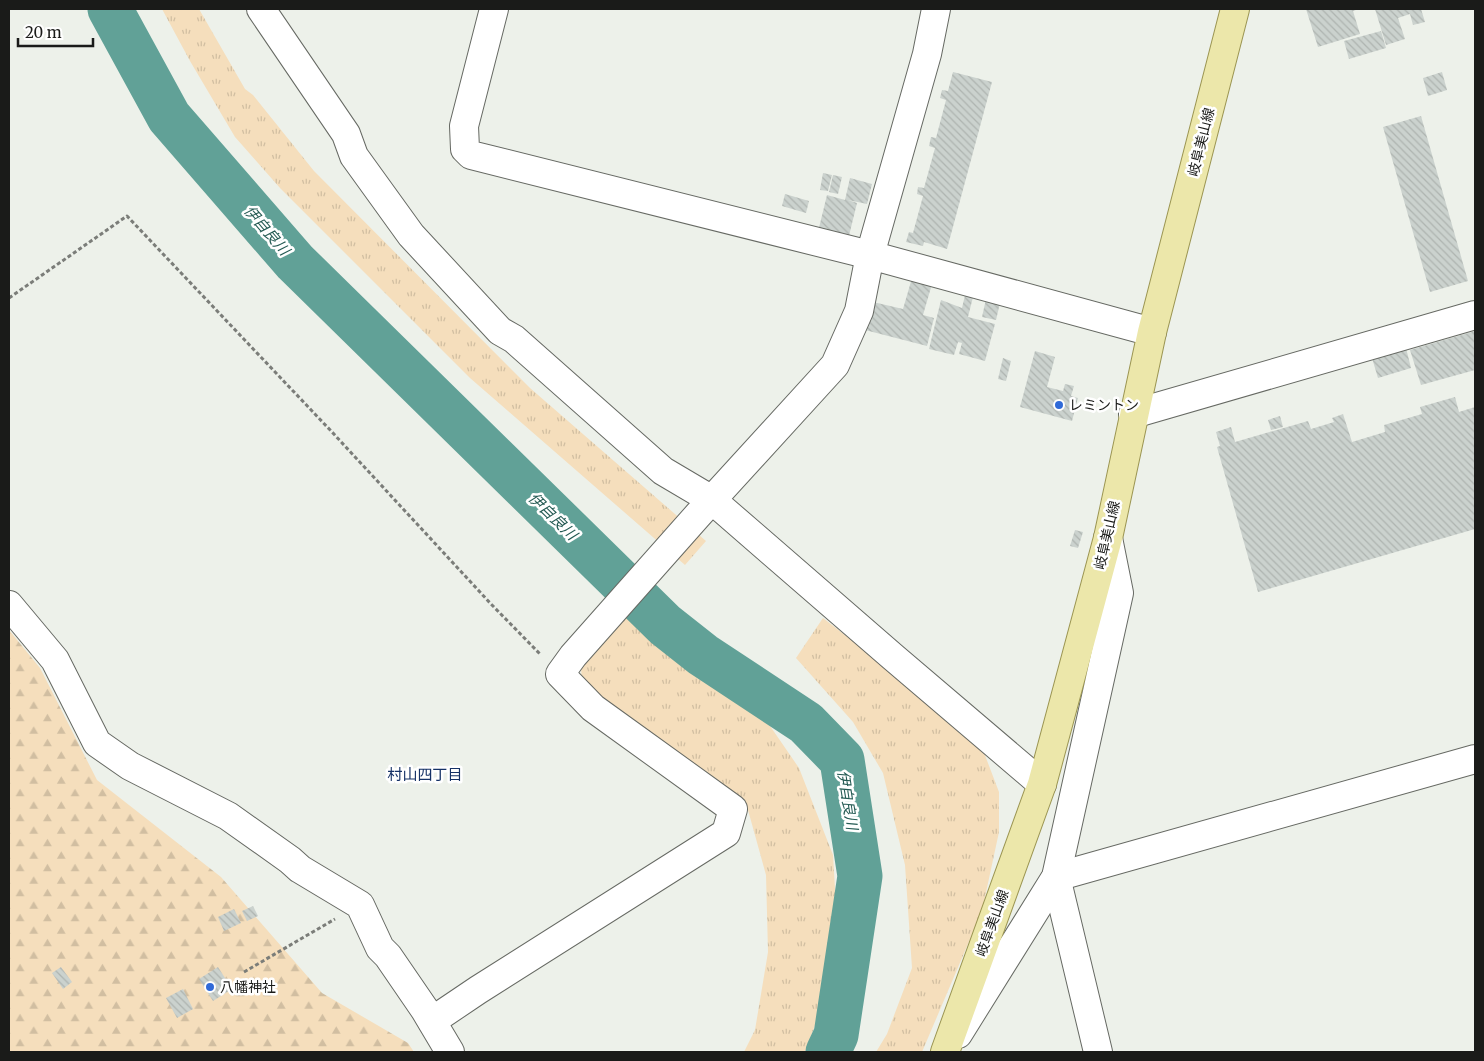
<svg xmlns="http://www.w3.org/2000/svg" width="1484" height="1061" font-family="Merriweather,'Noto Sans JP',serif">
<defs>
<pattern id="grass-tufts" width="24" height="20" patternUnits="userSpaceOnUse" patternTransform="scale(1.25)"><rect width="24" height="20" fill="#f5debc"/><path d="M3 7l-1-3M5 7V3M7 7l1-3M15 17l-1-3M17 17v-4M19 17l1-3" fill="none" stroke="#d1bea1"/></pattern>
<pattern id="forest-firs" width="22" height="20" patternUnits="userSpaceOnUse" patternTransform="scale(1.25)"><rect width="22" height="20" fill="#f5debc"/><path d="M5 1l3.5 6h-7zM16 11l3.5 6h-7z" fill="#d1bea1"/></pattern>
<pattern id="building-back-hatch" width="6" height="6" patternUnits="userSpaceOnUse" patternTransform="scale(1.25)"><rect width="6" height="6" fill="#cbd2ce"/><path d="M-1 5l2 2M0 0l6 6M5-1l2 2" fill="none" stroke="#aeb4b0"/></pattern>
</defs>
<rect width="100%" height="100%" fill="#edf1ea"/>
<g fill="url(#grass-tufts)">
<polygon points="162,9 199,9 245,89 253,95 314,171 530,388 706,541 685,565 470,378 280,188 235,137 190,61"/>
<polygon points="622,613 759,710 799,768 833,855 837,922 817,1020 805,1052 744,1052 755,1030 768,952 766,875 748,810 721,782 604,703 582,685 581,666"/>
<polygon points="823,618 957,722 983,750 999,792 999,832 982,911 922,1052 876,1052 887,1034 912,968 905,865 883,773 853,722 796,658"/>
</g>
<polygon fill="url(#forest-firs)" points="9,630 40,668 97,780 221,877 322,993 408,1043 414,1052 9,1052"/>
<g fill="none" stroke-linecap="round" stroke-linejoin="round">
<polyline stroke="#61a197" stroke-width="45" points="110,9 169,117 295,262 665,625 703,655 806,723 842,760 860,876 836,1035 828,1052"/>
</g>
<g fill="url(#building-back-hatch)">
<polygon points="1306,9 1359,9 1353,11 1360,34 1318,47"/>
<polygon points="1375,9 1421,9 1425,22 1413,25 1410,14 1398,18 1405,39 1386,45"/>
<polygon points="1381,31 1386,48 1349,59 1344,41"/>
<polygon points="953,72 992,82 947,249 924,242 923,246 906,242 909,232 913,233 923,196 917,194 918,187 924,188 935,148 929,146 931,137 936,138 946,100 940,98 942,90 948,91"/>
<polygon points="1442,72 1447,90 1428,96 1423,78"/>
<polygon points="1421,116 1468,281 1430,292 1383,127"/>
<polygon points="823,173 832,175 828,191 820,190"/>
<polygon points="833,175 842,177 838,194 829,192"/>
<polygon points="850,178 872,184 867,204 848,200 857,203 847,244 817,236 827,195 845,200"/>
<polygon points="785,194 809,201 806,213 782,206"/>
<polygon points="912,278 932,284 923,315 934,318 927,346 865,330 873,302 903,309"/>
<polygon points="966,291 974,293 968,317 995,324 985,361 959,354 962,343 958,342 954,355 929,349 941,300 962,308"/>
<polygon points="986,299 1000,303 996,320 982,317"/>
<polygon points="1475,331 1475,370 1421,385 1410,350"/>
<polygon points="1406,348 1411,368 1378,378 1372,358"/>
<polygon points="1035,351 1055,357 1047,387 1063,391 1065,384 1074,386 1071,396 1078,398 1072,421 1020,407"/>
<polygon points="1003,358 1011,361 1006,381 998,379"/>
<polygon points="1455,397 1459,412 1475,407 1475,529 1258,592 1217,447 1220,446 1216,432 1231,427 1235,442 1308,421 1311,429 1334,422 1332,418 1343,414 1352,442 1385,432 1384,425 1422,414 1420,407"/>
<polygon points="1280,416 1283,427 1271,430 1268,420"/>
<polygon points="1075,530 1083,532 1078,548 1070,546"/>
<polygon points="253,906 258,916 247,921 242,911"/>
<polygon points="234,909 241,923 224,931 218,917"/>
<polygon points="61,967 72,982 63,989 52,973"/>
<polygon points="218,967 232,989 213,1001 199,979"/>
<polygon points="183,989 193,1009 177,1018 166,998"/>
</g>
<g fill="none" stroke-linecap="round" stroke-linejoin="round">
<defs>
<g id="minor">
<polyline points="261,9 346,134 354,156 411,235 500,331 514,339 663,471 712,500 893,657 1042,784"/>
<polyline points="494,9 464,126 465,149 471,155 870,255 1152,332"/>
<polyline points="1133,414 1475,315"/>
<polyline points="9,605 55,660 97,743 130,766 228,816 290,860 300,869 360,905 380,948 388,956 425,1010 450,1052"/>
<polyline points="1056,877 1475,759"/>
<polyline points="1056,877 1098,1052"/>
<polyline points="432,1021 478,990 726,833 733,809 593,708 560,674 573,656 698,515 835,365 859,311 870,255 927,54 936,9"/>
<polyline points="958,1034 1056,877 1119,593 1108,538"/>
</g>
<polyline id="primary" points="945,1052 1042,784 1108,538 1152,332 1235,9"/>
</defs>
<use href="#minor" stroke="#666963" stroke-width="30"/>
<use href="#primary" stroke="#9b9552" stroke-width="30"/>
<g stroke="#7b7d79" stroke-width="3" stroke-dasharray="4 2.5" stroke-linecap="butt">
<polyline points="9,298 127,216 332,432 491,604 541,655"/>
<polyline points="244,972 335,919"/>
</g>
<use href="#minor" stroke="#fff" stroke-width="28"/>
<use href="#primary" stroke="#ece7aa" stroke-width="28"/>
</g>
<g fill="#306ad8" stroke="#fff" stroke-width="2">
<circle cx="1059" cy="405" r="5"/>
<circle cx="210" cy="987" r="5"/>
</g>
<g text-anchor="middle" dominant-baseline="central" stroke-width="5" stroke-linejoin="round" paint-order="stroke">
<g font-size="14" fill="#1a1b19" stroke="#fff">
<text transform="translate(1201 142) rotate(-76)">岐阜美山線</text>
<text transform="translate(1107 535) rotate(-77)">岐阜美山線</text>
<text transform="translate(992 923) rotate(-70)">岐阜美山線</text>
</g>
<g font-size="14" fill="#1a1b19" stroke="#fff" text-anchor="start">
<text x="1069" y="405">レミントン</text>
<text x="220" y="987">八幡神社</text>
</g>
<g font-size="15" font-style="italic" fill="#245a53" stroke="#fff">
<text transform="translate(267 230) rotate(49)">伊自良川</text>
<text transform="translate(553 516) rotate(44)">伊自良川</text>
<text transform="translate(848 800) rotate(81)">伊自良川</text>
</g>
<g font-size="15" fill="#153166" stroke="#fff">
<text x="425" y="774">村山四丁目</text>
</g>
</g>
<rect width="1484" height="1061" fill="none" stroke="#1a1b19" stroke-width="20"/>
<path d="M18 38v8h75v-8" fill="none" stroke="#1a1b19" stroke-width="2.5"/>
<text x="25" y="38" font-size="15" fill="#1a1b19" stroke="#ffffff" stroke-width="4" paint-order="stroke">20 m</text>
</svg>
